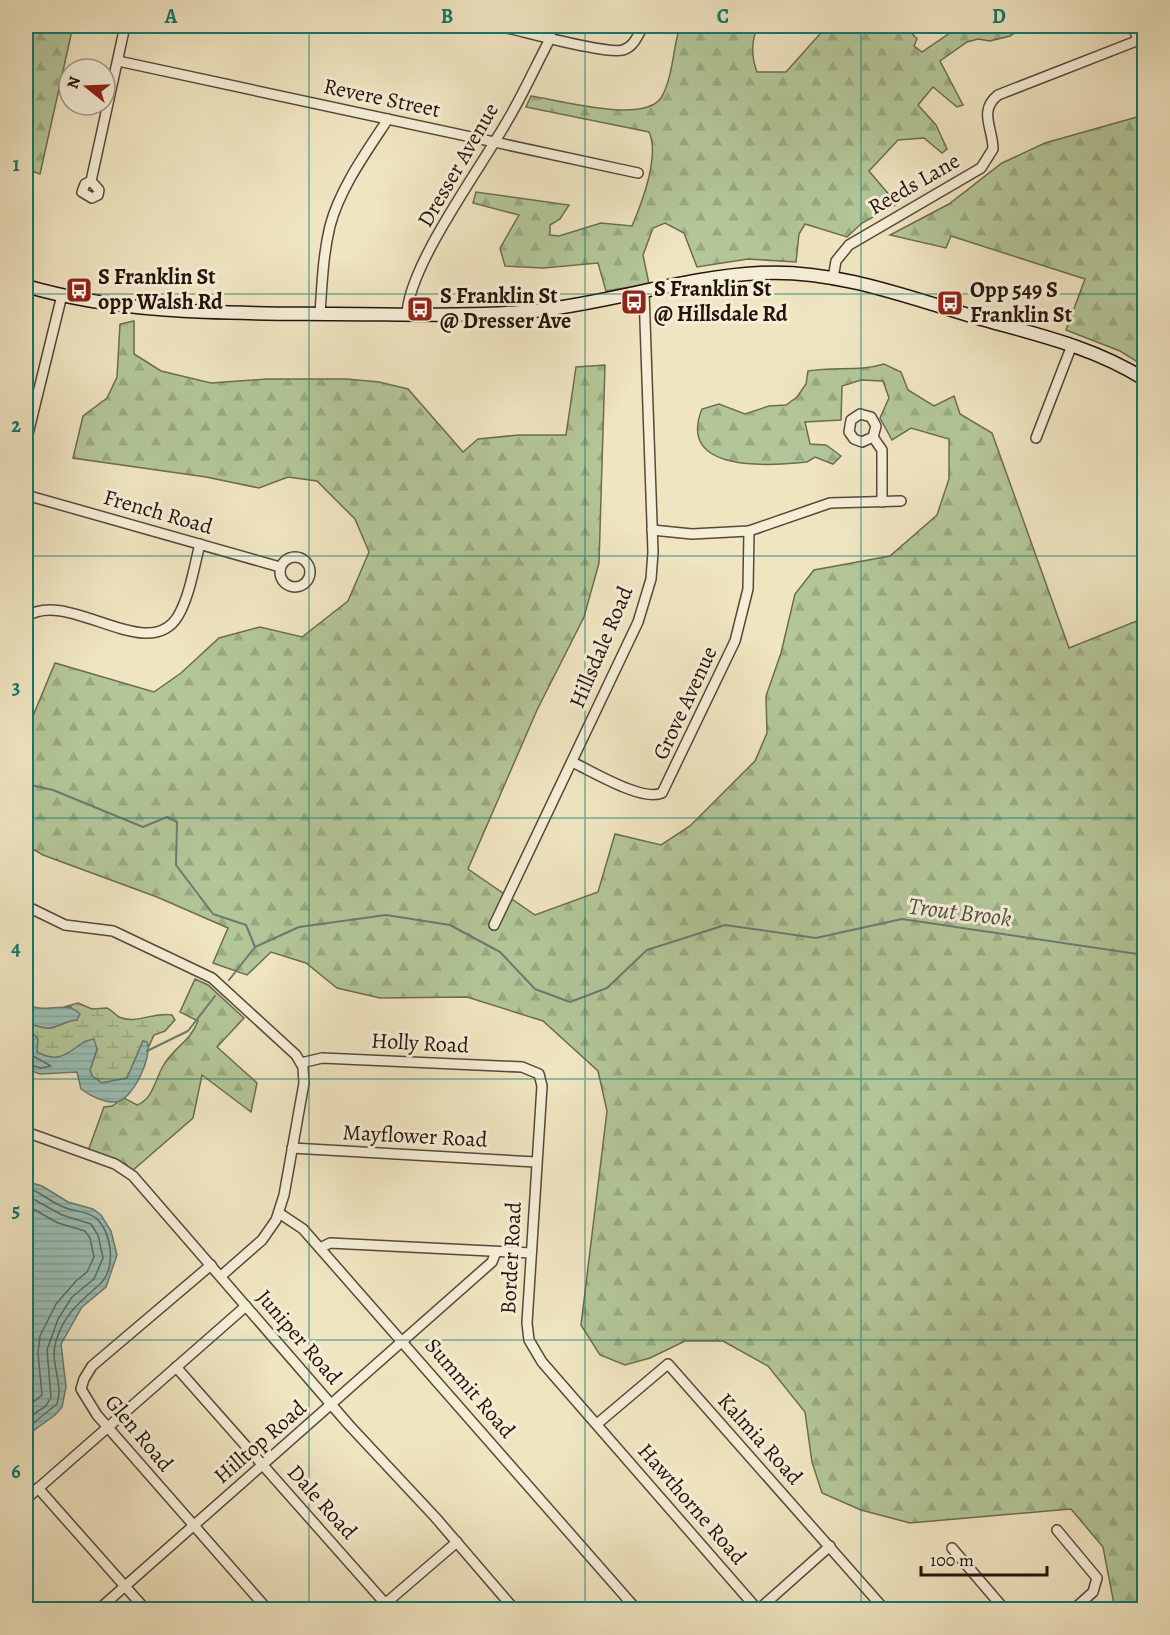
<svg xmlns="http://www.w3.org/2000/svg" width="1170" height="1635" font-family="Alegreya,serif">
<defs>
<pattern id="forest-firs" width="22" height="20" patternUnits="userSpaceOnUse" patternTransform="scale(1.5)"><rect width="22" height="20" fill="#b3c698"/><path d="M5 1l3.5 6h-7zM16 11l3.5 6h-7z" fill="#9aa982"/></pattern>
<pattern id="wetland-marsh" width="20" height="14" patternUnits="userSpaceOnUse" patternTransform="scale(1.5)"><rect width="20" height="14" fill="#b3c698"/><path d="M1 5h8M5 5V1M11 12h8M15 12V8" fill="none" stroke="#9aa982"/></pattern>
<pattern id="water-rules" width="6" height="5" patternUnits="userSpaceOnUse" patternTransform="scale(1.5)"><rect width="6" height="5" fill="#9abfb4"/><path d="M0 2.5h6" fill="none" stroke="#85a39a"/></pattern>
</defs>
<rect width="100%" height="100%" fill="#f0e5c1"/>
<filter id="stains"><feTurbulence type="fractalNoise" baseFrequency=".00333" numOctaves="4"/><feColorMatrix values="0 0 0 0 .2 0 0 0 0 .09 0 0 0 0 .02 0 0 0 .5 -.17"/></filter>
<radialGradient id="worn" r=".72"><stop offset=".6" stop-color="#630" stop-opacity="0"/><stop offset="1" stop-color="#630" stop-opacity=".3"/></radialGradient>
<g fill="url(#forest-firs)" stroke="#6c6c52" stroke-width="1.5">
<polygon points="26,26 73,26 40,174 26,169"/>
<path d="M680 26H758C751 41 751 56 757 72H786L827 26H905L917 39 914 46 922 52 960 26H1024L1010 36 990 41 978 39 967 42 940 61 963 105 957 107 933 87 918 105 936 125 947 149 942 153 924 138 898 140 869 171 897 204 862 223 847 237 805 224 799 234 796 262 748 259 697 267 684 233 665 223 653 228 643 255 649 284 606 291 598 263 543 268 505 266 500 248 519 215 473 203 476 192 569 205 560 219 550 225V235L559 236 601 223 632 226C642 203 660 155 649 132L526 107 531 96C559 100 643 124 661 98 673 78 673 47 680 26Z"/>
<polygon points="1144,115 1144,366 1120,351 1066,330 1085,279 951,236 946,248 890,235 949,204 1002,163 1045,143"/>
<path d="M134 321V354L161 371 211 383 267 379H346L379 382 408 389 463 452 478 439 519 435H566L576 367 605 365 599 563 584 617 537 710 468 869 535 915 598 892 615 834 661 845 690 826 755 761 767 733 766 696 781 653 795 594 814 570 890 556 937 515 949 479V439L911 428 892 440 880 418 889 398 883 381 861 380 842 386 841 420 805 422 810 444 826 445 841 456 833 464 815 457 807 462C770 466 676 473 702 409L719 404 745 414 769 406 786 405 797 397 806 384 808 371C834 366 859 372 884 364L901 372 908 390 934 406 954 396 960 414 992 433 1069 648 1144 618V1609H1111L1114 1604 1103 1547 1071 1509 910 1523 861 1510 822 1493 812 1462 805 1412 768 1366 723 1341H685L650 1358 625 1365 600 1355 581 1325 607 1111 598 1071 543 1021 467 997 380 998 337 988 306 963 271 952 247 975 213 963 228 928 157 897 43 855 26 845V733L55 663 154 692 181 673 219 638 260 627 302 637 348 601 369 552 355 519 317 481 288 477 259 488 206 477 73 458 83 416 107 398 117 377 120 324Z"/>
<path d="M195 979 208 985 244 1018 217 1047 257 1083 251 1112 202 1075 193 1118 132 1171 125 1164 88 1151 104 1107 112 1106 124 1098 137 1105C153 1099 155 1080 163 1066 173 1048 190 1042 198 1021L180 1012Z"/>
</g>
<path fill="url(#wetland-marsh)" stroke="#6c6c52" stroke-width="1.5" d="M78 1003 92 1009 107 1008C112 1010 115 1015 119 1017 136 1025 155 1011 172 1015L175 1020 165 1031 154 1035 149 1046 143 1041 127 1078 102 1083 92 1076 90 1070 97 1049 86 1041C78 1050 48 1067 38 1053 33 1046 30 1033 26 1026 33 1022 40 1029 49 1028 60 1027 66 1020 77 1020L71 1007H64Z"/>
<g fill="url(#water-rules)" stroke="#6c7a71" stroke-width="1.5">
<path d="M26 1004C45 1015 66 999 80 1014L77 1020C66 1020 60 1027 49 1028 40 1029 33 1022 26 1026L38 1039 37 1052C67 1068 72 1042 94 1039L97 1049 90 1070 92 1076 102 1083 127 1078 143 1041 147 1042C153 1056 133 1100 116 1102 105 1103 90 1096 81 1089L77 1072 40 1074 26 1069Z"/>
<polygon points="26,1181 42,1186 68,1202 93,1209 101,1215 111,1231 117,1255 106,1287 82,1307 61,1344 66,1387 62,1407 55,1415 26,1436"/>
</g>
<g fill="none" stroke-linecap="round" stroke-linejoin="round">
<g stroke="#606960" stroke-width="1.5">
<polyline points="26,1034 32,1041 33,1056 51,1066 41,1068 26,1064"/>
<path d="M26 1187C41 1192 51 1203 66 1208 76 1212 87 1211 96 1218 112 1233 117 1269 99 1285 80 1302 64 1314 56 1341 49 1362 64 1383 57 1404L26 1429"/>
<polyline points="26,1195 62,1215 91,1224 98,1235 103,1258 94,1279 72,1297 58,1319 47,1350 51,1397 46,1406 26,1419"/>
<polyline points="26,1205 58,1223 85,1231 90,1238 94,1257 87,1272 76,1281 56,1304 40,1336 38,1353 42,1395 26,1408"/>
</g>
<g stroke="#6c7a71" stroke-width="2">
<polyline points="26,784 53,790 143,827 167,817 177,822 176,865 213,914 246,925 255,947"/>
<polyline points="229,980 255,947 299,927 386,915 450,925 500,952 535,989 570,1002 607,988 647,950 725,925 816,938 902,919 1144,955"/>
<polyline points="147,1051 188,1031 215,996"/>
</g>
<defs>
<g id="street">
<path d="M498 26C520 30 606 55 623 50 634 47 638 35 643 26"/>
<polyline points="1133,26 1138,40"/>
<polyline points="118,61 638,173"/>
<polyline points="91,181 99,190 98,195 92,198 82,192 85,184 91,181 125,26"/>
<path d="M833 278 836 261 849 245 981 168 993 149C993 128 978 111 998 95L1144 38"/>
<path d="M320 314C322 284 323 255 330 226 340 188 367 151 388 119"/>
<path d="M407 314C409 265 480 169 506 123 523 95 536 65 551 37"/>
<polyline points="873,437 876,426 871,417 860,414 851,420 849,432 854,439 862,442 873,437 882,450 882,502"/>
<polyline points="1036,438 1072,345"/>
<polyline points="26,442 62,295"/>
<polyline points="26,495 280,567"/>
<polyline points="652,530 692,534 749,531 830,503 901,501"/>
<circle cx="295" cy="572" r="15"/>
<path d="M26 617C67 587 148 666 178 616 190 595 194 567 200 544"/>
<path d="M572 762C592 771 642 802 662 793L735 641 748 589 749 531"/>
<polyline points="26,906 65,925 113,931 212,978 296,1055 303,1067 304,1083 284,1195 276,1220 262,1240 221,1276"/>
<polyline points="494,925 638,622 651,579 653,552 644,292"/>
<polyline points="301,1063 322,1058 522,1067 539,1074 542,1086 527,1323 529,1340 542,1362 758,1610"/>
<polyline points="26,1132 115,1164 133,1176 349,1425 435,1517 515,1610"/>
<polyline points="292,1148 536,1162"/>
<polyline points="279,1213 303,1229 637,1610"/>
<polyline points="320,1248 330,1243 531,1253"/>
<polyline points="211,1265 92,1366 84,1379 81,1389 97,1415 268,1610"/>
<polyline points="176,1367 391,1610"/>
<polyline points="597,1424 668,1364 885,1610"/>
<polyline points="38,1488 146,1610"/>
<polyline points="26,1499 246,1306"/>
<polyline points="1057,1530 1097,1578 1093,1592 1073,1610"/>
<polyline points="952,1548 1005,1610"/>
<polyline points="386,1603 457,1542"/>
<polyline points="98,1610 492,1262 496,1252"/>
<polyline points="758,1610 830,1546"/>
</g>
<path id="secondary" d="M26 286C125 315 231 313 333 314 400 314 467 317 534 311 610 303 684 277 760 273 835 269 908 297 978 318 1035 334 1094 347 1144 379"/>
</defs>
<use href="#street" stroke="#584839" stroke-width="12"/>
<use href="#secondary" stroke="#26130c" stroke-width="15"/>
<use href="#street" stroke="#f5eed7" stroke-width="9"/>
<use href="#secondary" stroke="#f5eed7" stroke-width="12"/>
</g>
<path fill="none" stroke="#0f766e" stroke-width="1.5" stroke-opacity="0.55" d="M309 26V1610M585 26V1610M861 26V1610M26 294H1144M26 556H1144M26 818H1144M26 1079H1144M26 1340H1144"/>
<defs>
<symbol id="bus-square" viewBox="-11 -11 22 22"><rect x="-9" y="-9" width="18" height="18" rx="4" fill="#8f2418" stroke="#f5eed7"/><path d="M-5-6H5V4H4V6H2V4H-2V6H-4V4H-5ZM-3.5-4V0h7V-4ZM-3.5 1.2v1.5H-2V1.2ZM2 1.2v1.5H3.5V1.2Z" fill="#fff"/></symbol>
</defs>
<g fill-rule="evenodd">
<use href="#bus-square" x="64" y="275" width="30" height="30"/>
<use href="#bus-square" x="619" y="287" width="30" height="30"/>
<use href="#bus-square" x="935" y="288" width="30" height="30"/>
<use href="#bus-square" x="405" y="294" width="30" height="30"/>
</g>
<g text-anchor="middle" dominant-baseline="central" stroke-width="6" stroke-linejoin="round" paint-order="stroke">
<g font-size="22" fill="#26130c" stroke="#f5eed7">
<text transform="translate(382 98) rotate(12)">Revere Street</text>
<text transform="translate(458 165) rotate(-60)">Dresser Avenue</text>
<text transform="translate(914 184) rotate(-30)">Reeds Lane</text>
<text transform="translate(158 512) rotate(16)">French Road</text>
<text transform="translate(601 647) rotate(-67)">Hillsdale Road</text>
<text transform="translate(685 703) rotate(-65)">Grove Avenue</text>
<text transform="translate(420 1043) rotate(3)">Holly Road</text>
<text transform="translate(415 1136) rotate(3)">Mayflower Road</text>
<text transform="translate(511 1258) rotate(-87)">Border Road</text>
<text transform="translate(299 1337) rotate(49)">Juniper Road</text>
<text transform="translate(470 1388) rotate(49)">Summit Road</text>
<text transform="translate(139 1433) rotate(50)">Glen Road</text>
<text transform="translate(760 1439) rotate(48)">Kalmia Road</text>
<text transform="translate(260 1442) rotate(-41)">Hilltop Road</text>
<text transform="translate(322 1502) rotate(48)">Dale Road</text>
<text transform="translate(692 1504) rotate(49)">Hawthorne Road</text>
</g>
<g font-size="22" font-weight="bold" fill="#26130c" stroke="#f5eed7" text-anchor="start">
<text x="98" y="277">S Franklin St<tspan x="98" dy="25">opp Walsh Rd</tspan></text>
<text x="654" y="289">S Franklin St<tspan x="654" dy="25">@ Hillsdale Rd</tspan></text>
<text x="970" y="290">Opp 549 S<tspan x="970" dy="25">Franklin St</tspan></text>
<text x="440" y="296">S Franklin St<tspan x="440" dy="25">@ Dresser Ave</tspan></text>
</g>
<g font-size="24" font-style="italic" fill="#4f4f47" stroke="#f5eed7">
<text transform="translate(960 912) rotate(7)">Trout Brook</text>
</g>
</g>
<rect width="1170" height="1635" fill="none" stroke="#f0e5c1" stroke-width="66"/>
<g transform="translate(87 87) rotate(288)"><circle r="28" fill="#f5eed7" stroke="#a29686" stroke-width="1.5"/>
<path d="M0-4.5L10 22L0 15L-10 22Z" fill="#8f2418"/>
<text y="-9" font-size="16" font-weight="bold" text-anchor="middle" fill="#26130c">N</text>
</g>
<path d="M921 1566v9h126v-9" fill="none" stroke="#26130c" stroke-width="3"/>
<text x="930" y="1566" font-size="18" fill="#26130c" stroke="#f5eed7" stroke-width="4.5" paint-order="stroke">100 m</text>
<rect x="33" y="33" width="1104" height="1569" fill="none" stroke="#0f766e" stroke-width="2"/>
<g font-size="20" text-anchor="middle" font-weight="bold" fill="#0f766e">
<text x="171" y="23">A</text>
<text x="447" y="23">B</text>
<text x="723" y="23">C</text>
<text x="999" y="23">D</text>
<text x="16" y="171">1</text>
<text x="16" y="432">2</text>
<text x="16" y="694">3</text>
<text x="16" y="955">4</text>
<text x="16" y="1217">5</text>
<text x="16" y="1478">6</text>
</g>
<rect width="100%" height="100%" filter="url(#stains)"/>
<rect width="100%" height="100%" fill="url(#worn)"/>
</svg>
